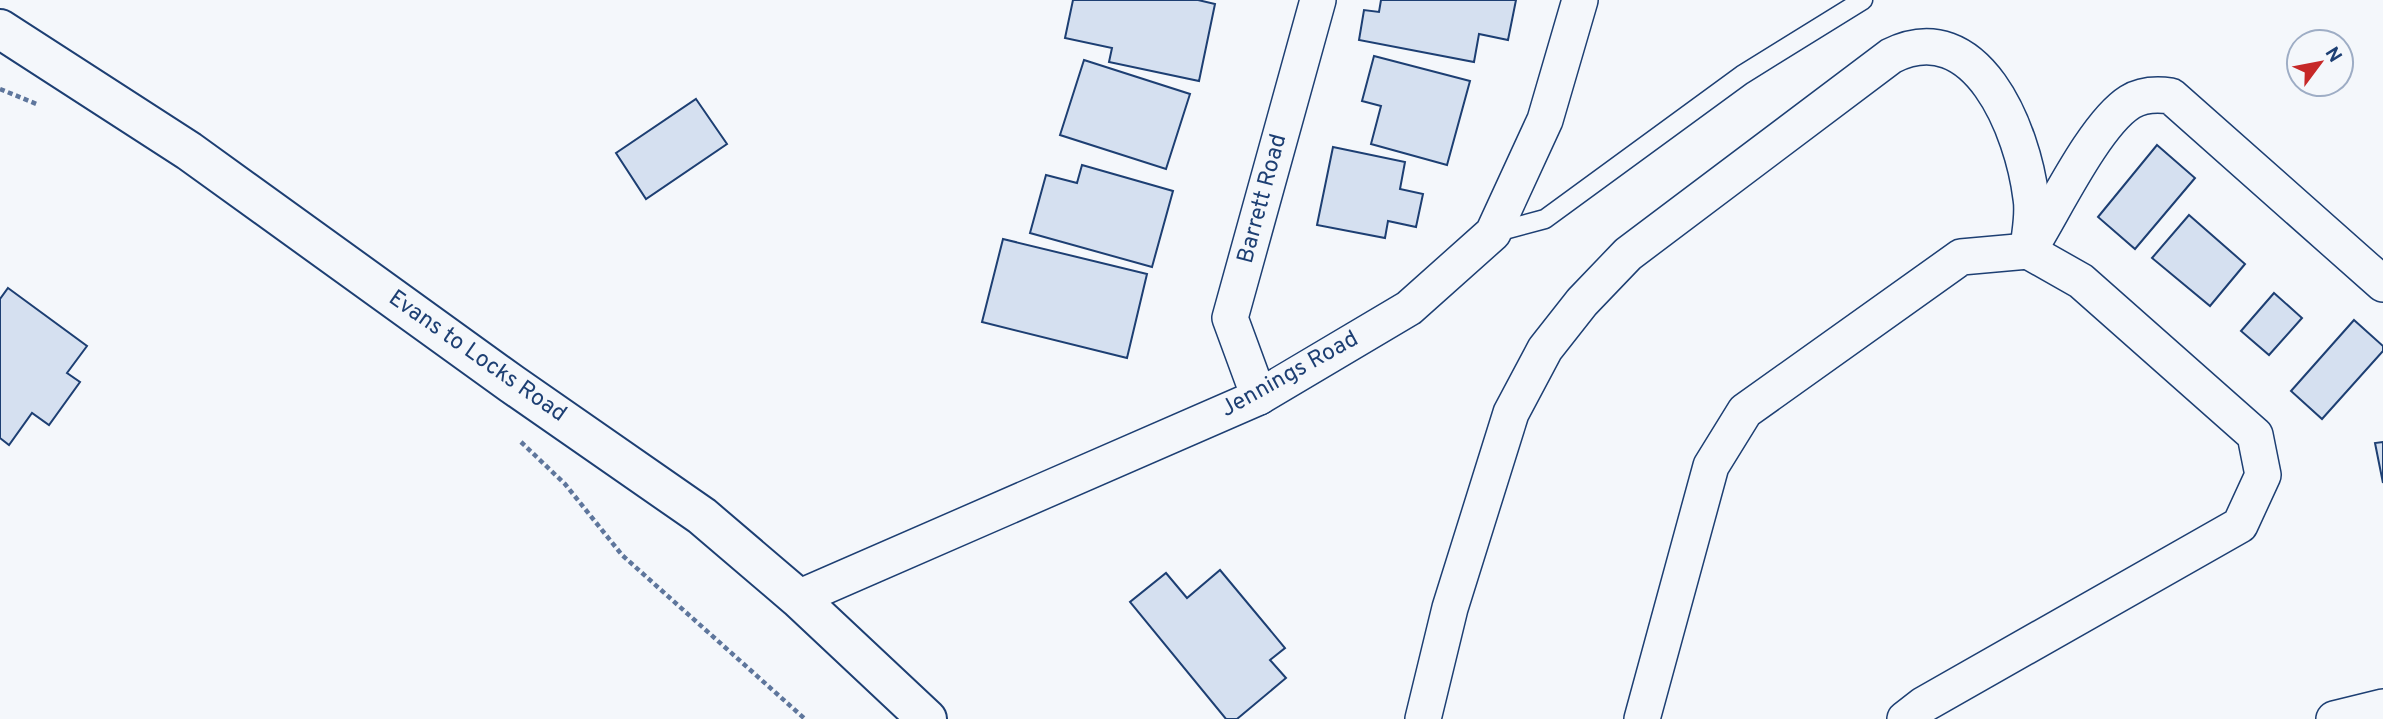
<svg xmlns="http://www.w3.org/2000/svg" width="2383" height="719" font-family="Overpass,sans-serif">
<rect width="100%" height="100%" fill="#f4f7fb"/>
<g fill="#d5e0f0" stroke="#1d3f73" stroke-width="2">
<polygon points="1073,0 1198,0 1215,4 1199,81 1109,62 1112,48 1065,38"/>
<polygon points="1381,0 1516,0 1508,40 1479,34 1474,62 1359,40 1364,10 1379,12"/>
<polygon points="1374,56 1470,81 1447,165 1371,144 1381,106 1362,101"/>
<polygon points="1084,60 1190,94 1166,169 1060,135"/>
<polygon points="696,99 727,144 646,199 616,153"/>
<polygon points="2157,145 2195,178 2135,249 2098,217"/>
<polygon points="1333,147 1405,162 1400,189 1423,194 1416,227 1388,221 1385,238 1317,225"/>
<polygon points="1082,165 1173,191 1152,267 1030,233 1046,175 1077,183"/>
<polygon points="2189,215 2245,264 2210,306 2152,258"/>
<polygon points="1003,239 1147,274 1127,358 982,322"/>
<polygon points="8,288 87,346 67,373 80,382 49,425 32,413 9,445 0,438 0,299"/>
<polygon points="2274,293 2302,318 2269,355 2241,331"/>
<polygon points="2354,320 2383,346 2383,351 2322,419 2291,391"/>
<polygon points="2383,442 2383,483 2375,443"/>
<polygon points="1220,570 1285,648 1270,660 1286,678 1237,719 1226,719 1130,602 1166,573 1187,598"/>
</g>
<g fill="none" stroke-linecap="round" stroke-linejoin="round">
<defs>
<polyline id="service" points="1493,233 1545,219 1742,75 1863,0"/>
<g id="minor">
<path d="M2032 245C2055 208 2095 124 2130 102 2143 94 2157 94 2171 96L2383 284"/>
<polyline points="1259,397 1230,318 1318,0"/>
<polyline points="798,598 1259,397 1409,308 1493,233 1545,120 1580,0"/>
<path d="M1423 719 1450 608 1511 413 1545 349 1582 302 1628 254 1891 56C1977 13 2023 131 2031 198 2034 215 2029 234 2028 251"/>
<polyline points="1642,719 1711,466 1745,411 1961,257 2028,251 2081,281 2255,435 2263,475 2240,525 1923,705 1905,719"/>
<polyline points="2334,719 2383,707"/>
</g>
<polyline id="tertiary" points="0,29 189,151 512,384 702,516 798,598 927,719"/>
</defs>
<use href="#service" stroke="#1d3f73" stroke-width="21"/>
<use href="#minor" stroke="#1d3f73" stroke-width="38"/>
<use href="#tertiary" stroke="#1d3f73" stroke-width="42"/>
<g stroke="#5e769c" stroke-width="4.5" stroke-dasharray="5 3.5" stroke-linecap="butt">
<polyline points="0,89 39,105"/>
<polyline points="521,442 565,484 622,555 805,719"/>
</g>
<use href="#service" stroke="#f4f7fb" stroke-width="18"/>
<use href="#minor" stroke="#f4f7fb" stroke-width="35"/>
<use href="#tertiary" stroke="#f4f7fb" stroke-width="38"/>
</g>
<g text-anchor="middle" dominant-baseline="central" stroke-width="5" stroke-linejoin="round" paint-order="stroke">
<g font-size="23" fill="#1d3f73" stroke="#f4f7fb">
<text transform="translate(1263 199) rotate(-75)">Barrett Road</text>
<text transform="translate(477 357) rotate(35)">Evans to Locks Road</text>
<text transform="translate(1290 375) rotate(-29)">Jennings Road</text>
</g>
</g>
<g transform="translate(2320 63) rotate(58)"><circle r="33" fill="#f4f7fb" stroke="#9eadc5" stroke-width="2"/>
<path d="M0-5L12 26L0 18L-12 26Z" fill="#c62828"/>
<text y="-10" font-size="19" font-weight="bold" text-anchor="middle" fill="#1d3f73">N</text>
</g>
</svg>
